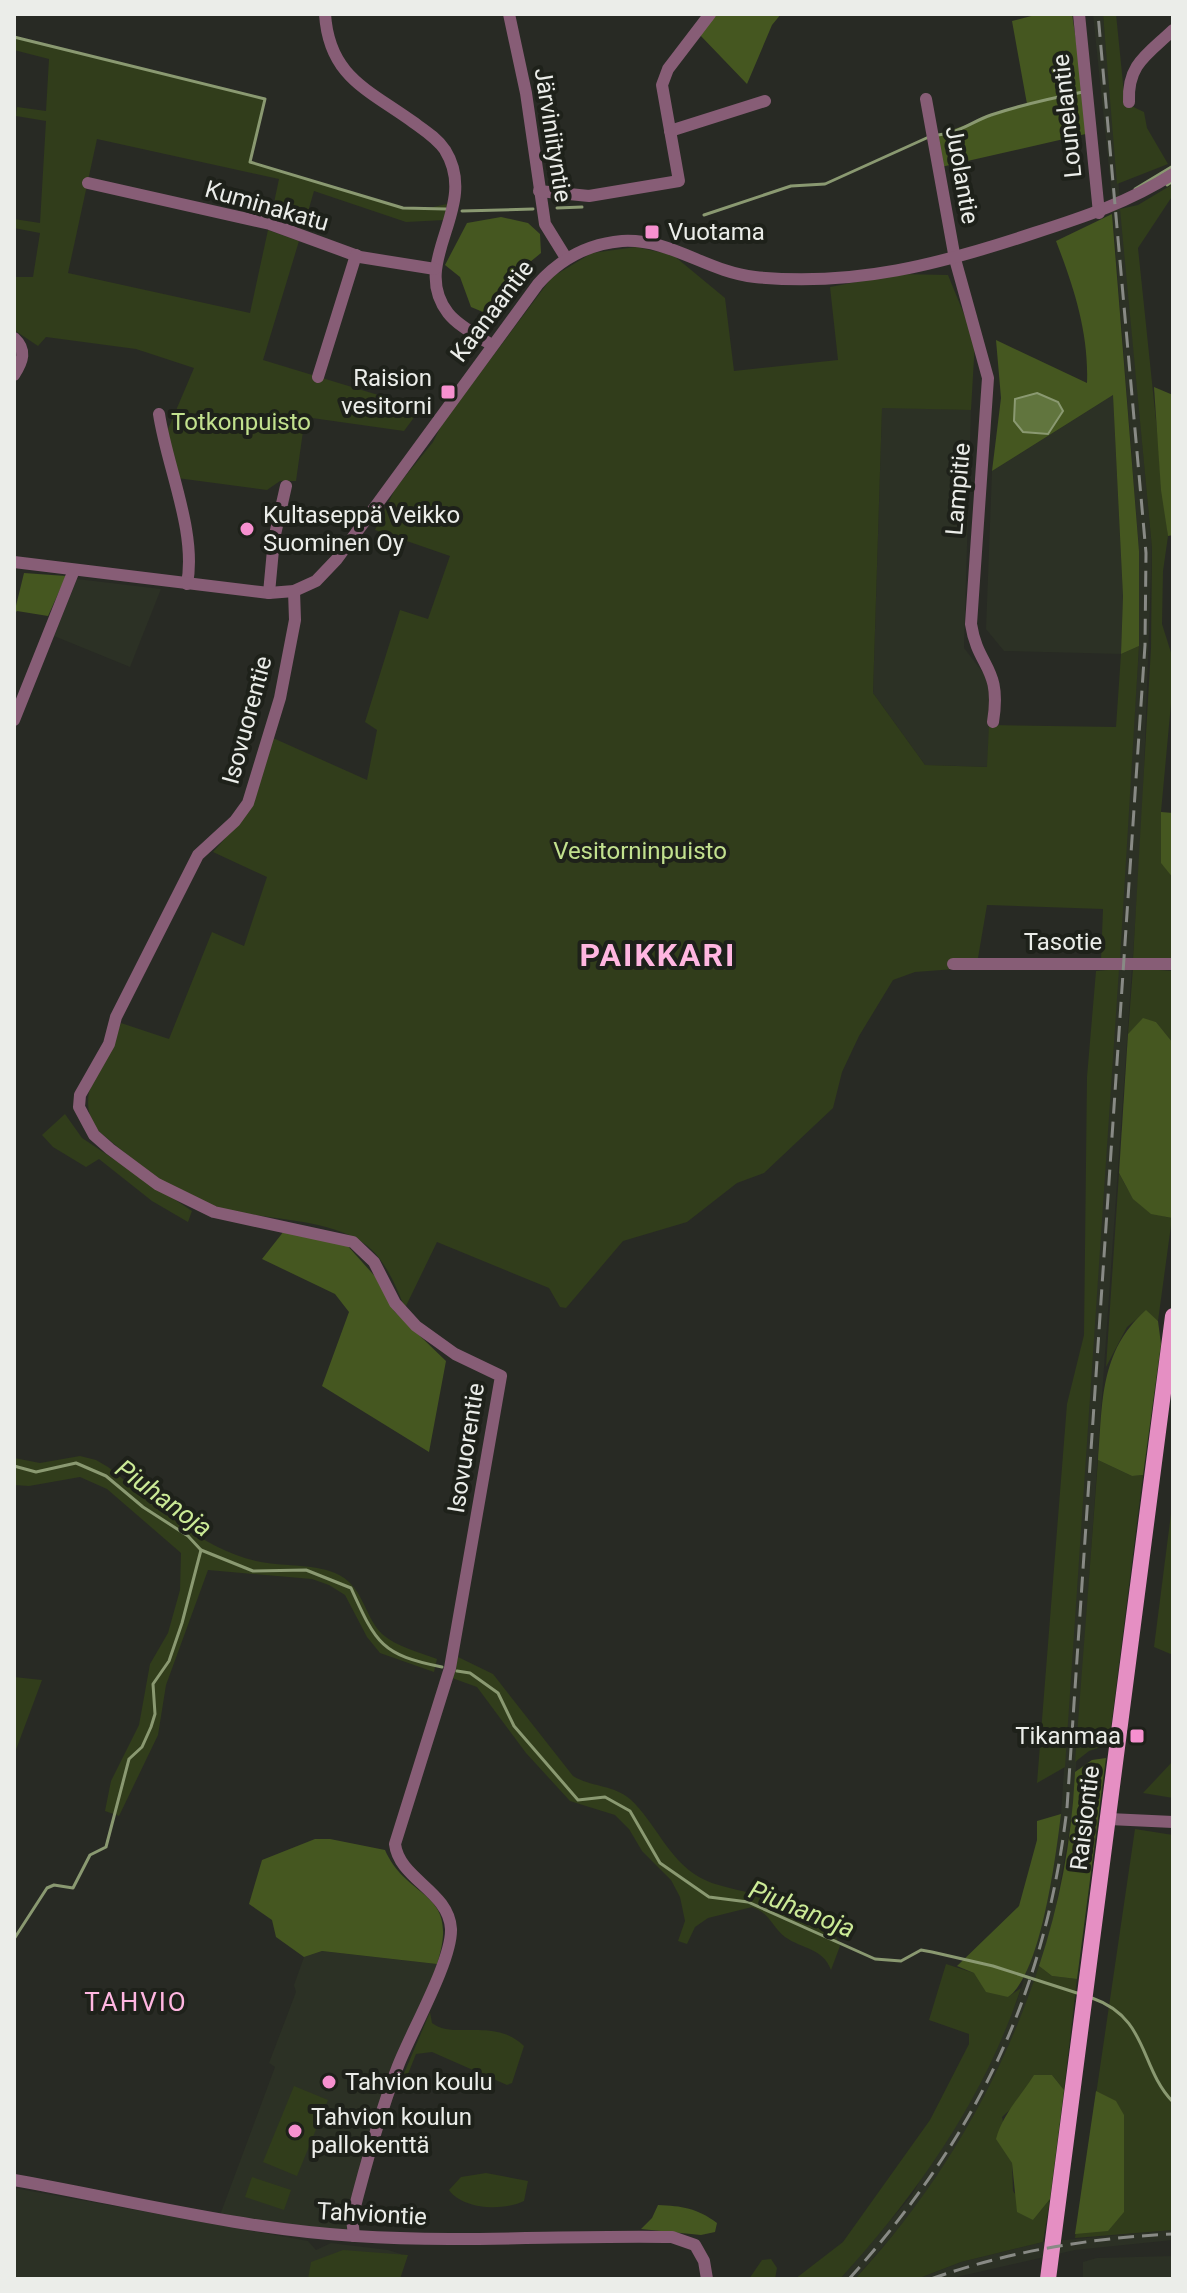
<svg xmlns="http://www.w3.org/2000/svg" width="1187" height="2293" font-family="Roboto,sans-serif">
<rect width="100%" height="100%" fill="#282a24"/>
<g fill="#2c3125">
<polygon points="1093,14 1103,14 1152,548 1142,826 1073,1810 1053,1924 1027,2004 994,2080 966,2134 923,2200 855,2279 840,2279 912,2195 1017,2001 1042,1922 1061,1814 1139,646 1139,551 1110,178"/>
<polygon points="1113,395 1123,596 1121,654 1004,651 986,629 992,471"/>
<polygon points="882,407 971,410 964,648 991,683 988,767 925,765 873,693"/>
<polygon points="77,579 161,589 130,667 54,636"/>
<polygon points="322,1951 437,1964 349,2231 273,2225 220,2215 275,2067 269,2063 296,1992 294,1985 304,1957"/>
<polygon points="14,2188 308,2241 316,2250 331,2243 388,2250 401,2254 402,2259 395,2279 14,2279"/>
<polygon points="1173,2230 1173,2240 1075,2250 948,2279 917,2279 961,2262 1043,2242"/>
<polygon points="1173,2256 1173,2279 1083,2279 1083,2262 1097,2258"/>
</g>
<g fill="#313d1b">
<polygon points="1103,14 1116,14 1125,103 1144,112 1147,128 1168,164 1117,184"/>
<polygon points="14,37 265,99 251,162 403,208 419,210 447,204 445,220 406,222 314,191 303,229 271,217 279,179 97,139 68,273 250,313 268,230 299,241 263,360 421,408 404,431 305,417 296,481 280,481 267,490 177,478 163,441 194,368 136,349 46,337 38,346 14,330 14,277 33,277 40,233 14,228 14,219 40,223 46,121 16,116 17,107 46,111 49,59 14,50"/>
<polygon points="1173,184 1173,195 1138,248 1168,536 1163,571 1162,624 1173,659 1173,682 1161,812 1161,862 1173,878 1173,959 1133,959 1151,648 1152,548 1120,209 1138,205"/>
<path d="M636 247 673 255 725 298 734 371 838 360 830 287 898 274 948 275 975 341 971 410 882 408 873 693 925 765 987 767 989 725 1116 727 1121 654 1139 646 1120 959 1101 961 1103 909 987 905 978 958 954 959 955 969 915 972 893 980 859 1036 842 1072 833 1108 764 1173 737 1183 687 1222 623 1241 566 1308 560 1307 549 1288 437 1242 405 1308C396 1287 388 1266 372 1250 337 1216 259 1221 214 1207 170 1194 132 1158 97 1130 72 1093 106 1059 121 1023L169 1039 212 932 244 946 267 877 213 852C248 814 260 787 273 738L367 780 377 730 365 722 400 610 428 619 450 556 375 530 395 489 433 442 442 424 552 277 592 253Z"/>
<polygon points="1133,968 1173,971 1173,1043 1156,1022 1143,1019 1128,1034"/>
<polygon points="1119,969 1065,1767 1037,1783 1067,1404 1084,1335 1087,1077 1096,971"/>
<polygon points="65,1114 82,1138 192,1211 188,1222 152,1201 99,1159 86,1167 53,1147 42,1135"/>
<path d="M1119 1173C1132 1199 1142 1213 1172 1218L1158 1321 1146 1311 1127 1327 1106 1367Z"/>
<path d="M80 1456 96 1460 108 1467C154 1503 198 1547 256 1561 282 1567 310 1563 335 1573 364 1585 363 1615 382 1634 397 1647 419 1652 437 1659L434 1672 380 1653 367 1637 345 1595 329 1585 312 1579 208 1570 166 1685 158 1735 119 1816 105 1811 111 1781 139 1725 150 1664 168 1633 180 1590 181 1553 107 1489 80 1477 29 1486 14 1485V1458L40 1463Z"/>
<polygon points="1098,1460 1132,1476 1143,1475 1110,1735 1104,1746 1089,1751 1075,1762"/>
<polygon points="1173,1498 1173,1655 1154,1647"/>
<path d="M458 1657 493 1674 573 1776C591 1787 614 1785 630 1799 656 1823 667 1858 699 1877 729 1895 804 1895 826 1919 833 1926 836 1938 840 1946L831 1970C823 1948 802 1949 785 1937 772 1927 770 1913 752 1907L708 1918 695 1927 687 1944 678 1941 685 1921 680 1897 671 1880 642 1851 629 1829 615 1815 570 1801 526 1753 477 1687 452 1678Z"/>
<polygon points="14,1677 42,1680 14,1755"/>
<polygon points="1173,1761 1173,1798 1143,1793"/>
<polygon points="1135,1829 1173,1835 1173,2230 1075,2238"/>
<path d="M946 1964 974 1973 1008 1997 1021 1988C985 2097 917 2195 840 2279H795L843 2242 930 2120 969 2044V2034L929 2020Z"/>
<path d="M1039 1966 1052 1976 1077 1979 1064 2090 1052 2075 1034 2076 1014 2106 1002 2117 1012 2163 1013 2191 1033 2220 1050 2199 1043 2242 961 2262 917 2279H855C939 2188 1000 2084 1039 1966Z"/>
<path d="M430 2012 432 2023C453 2040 494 2017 524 2046L512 2083 507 2085 432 2052 416 2054 406 2079 397 2090Z"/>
<polygon points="294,2086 328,2100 297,2176 263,2162"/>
<path d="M486 2173 528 2181 524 2201C504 2211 463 2210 449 2190L461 2177Z"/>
<polygon points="252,2177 291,2190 284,2210 245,2197"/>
<polygon points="343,2250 408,2255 400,2279 308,2279 311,2262"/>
<polygon points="771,2259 777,2268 775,2279 749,2279 762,2260"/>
</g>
<g fill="#455720">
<polygon points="713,14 781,14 772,25 747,84 699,34"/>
<polygon points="1039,14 1072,14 1090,133 941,167 934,136 1027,104 1012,21"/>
<path d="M1112 214 1139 551V646L1121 654 1123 596 1113 395 992 471 1001 398 996 340 1087 383C1089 332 1073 285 1056 241Z"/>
<polygon points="501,217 528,223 540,234 541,253 530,262 493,310 483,312 471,307 460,277 445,265 467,223"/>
<polygon points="1154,387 1173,395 1173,535 1168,536 1161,490"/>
<polygon points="24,573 66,576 48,616 17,611 14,614"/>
<polygon points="1161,812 1173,813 1173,878 1161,863"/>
<polygon points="1143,1018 1156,1022 1173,1043 1172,1218 1151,1214 1133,1199 1119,1173 1128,1034"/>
<polygon points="284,1231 345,1243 381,1283 394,1311 446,1361 429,1452 322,1386 349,1312 335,1294 262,1259"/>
<path d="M1146 1310 1158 1321 1161 1344 1143 1475 1132 1476 1098 1460C1103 1402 1099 1352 1146 1310Z"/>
<path d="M1106 1758 1077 1979 1052 1976 1039 1966C1060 1903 1072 1838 1075 1772L1092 1760Z"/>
<path d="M1061 1814C1056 1855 1041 1975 1008 1997L986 1992 974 1973 957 1966 1019 1906 1037 1840V1821Z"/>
<path d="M315 1839H330L385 1850C408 1902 461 1889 437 1964L322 1951 304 1957 276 1937 272 1920 249 1904 262 1860Z"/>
<path d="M1034 2075H1052L1064 2090 1050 2199 1033 2220 1017 2212 1012 2163 996 2139C1003 2114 1020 2097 1034 2075Z"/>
<polygon points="1096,2091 1116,2101 1124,2115 1124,2212 1108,2231 1075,2234"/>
<path d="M658 2205C682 2206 697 2208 717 2223L715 2232 701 2235 641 2229 652 2218Z"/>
</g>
<polygon fill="#61753e" stroke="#8a9971" stroke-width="2" points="1037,393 1058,402 1063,411 1048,434 1023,432 1014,421 1015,399"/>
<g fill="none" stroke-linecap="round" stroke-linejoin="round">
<g stroke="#8a9971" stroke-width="3">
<polyline points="14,37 265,99 250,162 403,208 446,209"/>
<path d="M938 135C959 133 971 122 991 115 1021 105 1052 98 1083 92"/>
<polyline points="1167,185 1173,181"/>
<polyline points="1135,189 1173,166"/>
<polyline points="557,208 582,207"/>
<polyline points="462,211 533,209"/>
<polyline points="704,215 791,186 825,184 931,136"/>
<path d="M14 1466 36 1472 76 1463 106 1476 143 1507 188 1536 201 1550 253 1571 306 1570 351 1588C376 1643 381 1655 442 1667"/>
<polyline points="457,1671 470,1673 498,1693 514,1726 578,1800 605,1797 630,1811 660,1863 709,1897 748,1902 875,1959 901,1961 921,1950 932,1952 993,1966 1077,1993"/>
<polyline points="14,1939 47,1888 54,1885 73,1888 90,1855 106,1847 129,1759 142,1747 151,1727 155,1714 153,1684 169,1661 182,1623 201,1550"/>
<path d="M1092 1998C1149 2018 1139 2067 1173 2102"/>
</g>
<g stroke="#875d76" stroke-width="12">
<path d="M325 14C329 76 367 89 413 122 424 130 437 138 445 150 481 208 408 261 448 313 458 326 478 336 492 345"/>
<polyline points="509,14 526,93 545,224 566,258"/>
<polyline points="1079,14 1099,213"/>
<path d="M926 99 955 259 988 378 971 624C978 669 1002 666 993 722"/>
<path d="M1129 102C1127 64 1148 54 1173 30"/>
<polyline points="670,131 765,101"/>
<polyline points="88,183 270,224 360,257 435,269"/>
<polyline points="539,191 589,196 679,181 662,85 668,69 710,14"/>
<path d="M14 338C27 350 23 361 14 375"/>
<polyline points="318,377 356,255"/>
<path d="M159 414C167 467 197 532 187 584"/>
<path d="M14 562 269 593 294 591 316 581 337 559 538 284C561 258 588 244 622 241 670 238 707 272 755 277 854 287 941 264 1034 233 1084 217 1129 202 1173 174"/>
<path d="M294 591 295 620 280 698 248 803 235 821 198 855 116 1017 109 1044 80 1095 79 1107 94 1135 110 1149 157 1184 214 1212 353 1242 374 1262 395 1303 416 1326 455 1354 501 1376 450 1668 395 1844C399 1879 449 1891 451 1929 452 1961 411 2032 398 2066 379 2115 365 2167 352 2218L354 2236"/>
<polyline points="269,593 274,539 286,486"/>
<polyline points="14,720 74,570"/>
<polyline points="953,964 1173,964"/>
<polyline points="1109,1819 1173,1822"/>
<path d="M14 2180C127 2200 240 2229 355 2236 461 2243 566 2235 672 2237L695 2245 704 2261 707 2279"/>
</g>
<polyline stroke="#e58fc3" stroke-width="16" points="1048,2279 1173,1316"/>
<g stroke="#888a85" stroke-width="3" stroke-dasharray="16 8" stroke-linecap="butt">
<path d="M849 2279C975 2138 1045 1997 1067 1808L1145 645 1146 553 1098 14"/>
<path d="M931 2279C1009 2251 1091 2238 1173 2234"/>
</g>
</g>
<g fill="#f690cf" stroke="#1e211a" stroke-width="3">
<rect x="644" y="224" width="16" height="16" rx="4"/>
<rect x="440" y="384" width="16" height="16" rx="4"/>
<circle cx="247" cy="529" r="8"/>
<rect x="1129" y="1728" width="16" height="16" rx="4"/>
<circle cx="329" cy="2082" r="8"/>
<circle cx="295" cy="2131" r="8"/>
</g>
<g text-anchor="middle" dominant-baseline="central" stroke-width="8" stroke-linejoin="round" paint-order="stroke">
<g font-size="24" fill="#ebede9" stroke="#1e211a">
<text transform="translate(1067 116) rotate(-96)">Lounelantie</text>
<text transform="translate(553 135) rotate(81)">Järviniityntie</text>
<text transform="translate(962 175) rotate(80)">Juolantie</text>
<text transform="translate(267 206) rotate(16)">Kuminakatu</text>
<text transform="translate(492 311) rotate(-53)">Kaanaantie</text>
<text transform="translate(958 489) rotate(-85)">Lampitie</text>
<text transform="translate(247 720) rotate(-75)">Isovuorentie</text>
<text x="1063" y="942">Tasotie</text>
<text transform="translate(466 1448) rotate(-81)">Isovuorentie</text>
<text transform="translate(1085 1818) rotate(-83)">Raisiontie</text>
<text transform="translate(372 2214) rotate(3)">Tahviontie</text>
</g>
<g font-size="24" fill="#ebede9" stroke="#1e211a" text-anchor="start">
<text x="668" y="232">Vuotama</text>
<text x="432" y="378" text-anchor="end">Raision<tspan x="432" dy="28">vesitorni</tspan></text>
<text x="263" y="515">Kultaseppä Veikko<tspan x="263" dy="28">Suominen Oy</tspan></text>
<text x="1121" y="1736" text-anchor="end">Tikanmaa</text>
<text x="345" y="2082">Tahvion koulu</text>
<text x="311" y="2117">Tahvion koulun<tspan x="311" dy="28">pallokenttä</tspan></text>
</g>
<g font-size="24" fill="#c2e18e" stroke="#1e211a">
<text x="241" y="422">Totkonpuisto</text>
<text x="640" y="851">Vesitorninpuisto</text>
</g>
<g font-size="26" font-style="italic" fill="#cbea96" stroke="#1e211a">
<text transform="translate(164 1498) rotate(36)">Piuhanoja</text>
<text transform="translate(802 1909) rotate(22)">Piuhanoja</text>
</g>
<g font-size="26" letter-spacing="2" fill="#ffb6e1" stroke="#1e211a">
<text x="136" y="2002">TAHVIO</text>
</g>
<g font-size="32" font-weight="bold" letter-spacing="2" fill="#ffb6e1" stroke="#1e211a">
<text x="658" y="955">PAIKKARI</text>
</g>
</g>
<rect width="1187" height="2293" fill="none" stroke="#ebede9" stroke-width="32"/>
</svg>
